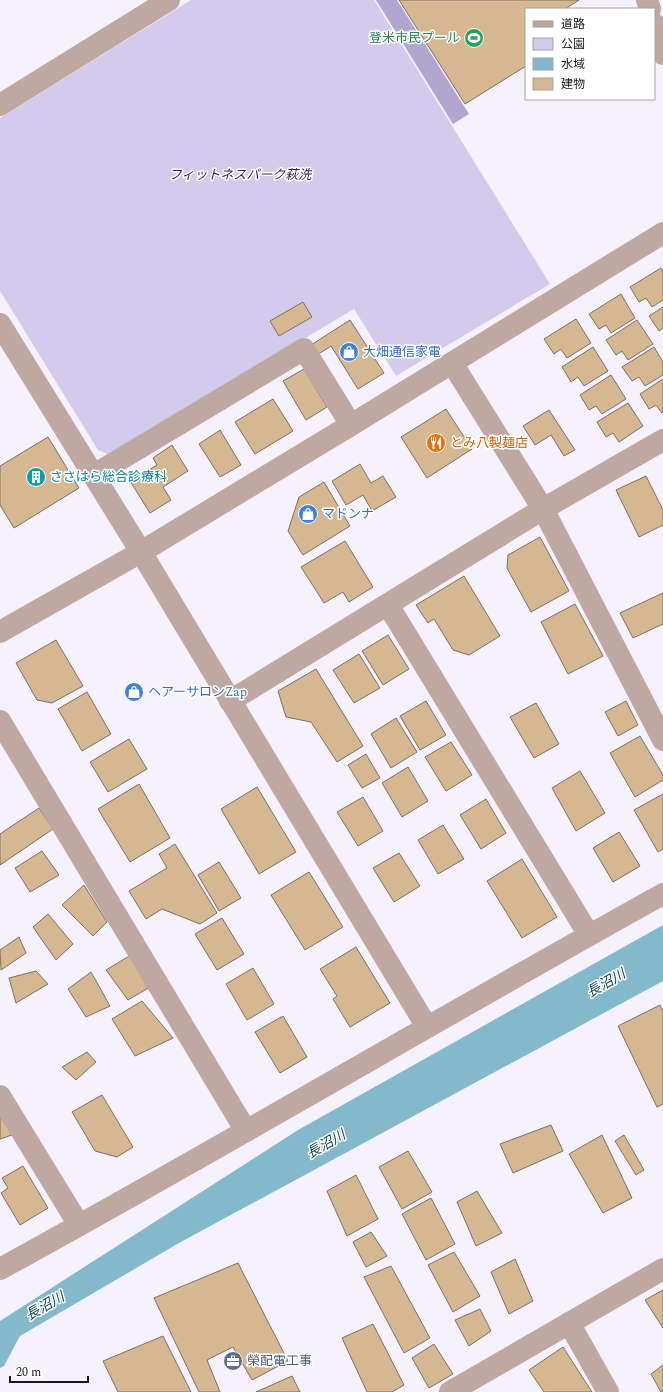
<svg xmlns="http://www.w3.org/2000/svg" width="663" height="1392" font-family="Spectral,'Noto Sans JP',serif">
<rect width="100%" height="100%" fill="#f5f2fe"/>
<polygon fill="#d3cbeb" points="191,0 374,0 550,284 396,376 354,309 110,455 98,450 0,291 0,118"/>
<polygon fill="#b1a6d0" points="376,0 397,0 469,114 453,124"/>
<polygon fill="#84b9cc" points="663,925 663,981 179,1243 20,1336 4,1366 0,1368 0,1321 298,1130"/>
<g fill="#d5b791" stroke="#7c7062">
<polygon points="399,0 579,0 565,9 526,9 526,66 465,104"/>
<polygon points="661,268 663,272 663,300 652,307 646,298 639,302 630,287"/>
<polygon points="621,294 635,318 611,333 606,325 599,329 589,314"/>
<polygon points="303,302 312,317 279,336 270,321"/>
<polygon points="663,307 663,328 659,331 649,316"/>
<polygon points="576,319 591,343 567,358 561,349 554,354 544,339"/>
<polygon points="350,320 384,373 358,389 331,346 317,355 311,345"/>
<polygon points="637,320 653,344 628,360 622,351 616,355 606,340"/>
<polygon points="593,347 608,371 584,386 578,377 571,382 562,367"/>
<polygon points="654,347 663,362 663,375 645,386 639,377 632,381 622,367"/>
<polygon points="304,369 327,407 306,420 283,381"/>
<polygon points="611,375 626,399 602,414 596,406 589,410 580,395"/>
<polygon points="663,379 663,412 662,413 656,405 649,409 640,394"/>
<polygon points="273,399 293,431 255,454 235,422"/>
<polygon points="628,403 643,426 619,442 613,433 606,437 597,422"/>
<polygon points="446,409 472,449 427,478 401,437"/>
<polygon points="549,410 575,450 564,456 551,435 535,445 523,426"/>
<polygon points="220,430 241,465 220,477 199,444"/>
<polygon points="48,437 79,488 14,528 0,505 0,466"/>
<polygon points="172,445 188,471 163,487 171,500 150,513 130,481 157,465 153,458"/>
<polygon points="360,464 371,483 383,476 396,497 372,511 363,495 346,505 332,481"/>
<polygon points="646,476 663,510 663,525 639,537 616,490"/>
<polygon points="324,482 350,526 303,555 288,531 299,497"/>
<polygon points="540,537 569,591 531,612 507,568 508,555"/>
<polygon points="345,541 373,587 349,602 343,592 324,603 301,567"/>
<polygon points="464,576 500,636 469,655 453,650 434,619 428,623 416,605"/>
<polygon points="663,593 663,624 633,638 620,613"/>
<polygon points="575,604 603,656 568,674 541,622"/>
<polygon points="388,635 409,669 383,685 362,651"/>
<polygon points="56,640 83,686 52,703 37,700 16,663"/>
<polygon points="359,654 380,688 354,703 333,670"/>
<polygon points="316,669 363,746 337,762 311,722 286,717 278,691"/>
<polygon points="87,692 111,734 82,751 58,709"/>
<polygon points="426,701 446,735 420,750 400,716"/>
<polygon points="626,701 638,725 618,736 605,712"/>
<polygon points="536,703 559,744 534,758 510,717"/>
<polygon points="396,718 417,752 391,768 371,734"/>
<polygon points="640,736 663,775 663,780 635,797 610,753"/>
<polygon points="129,739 147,769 108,792 90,762"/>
<polygon points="451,742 472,775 446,791 425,757"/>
<polygon points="366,754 380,778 362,788 348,765"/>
<polygon points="408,767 428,801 402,817 382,783"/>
<polygon points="580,771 605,813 576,831 552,788"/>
<polygon points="139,784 170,838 130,862 98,809"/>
<polygon points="257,787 296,852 259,874 221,809"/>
<polygon points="663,794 663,849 658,852 634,810"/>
<polygon points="363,797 383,831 358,846 337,812"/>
<polygon points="486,799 506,833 481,849 460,815"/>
<polygon points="39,808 53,829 0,865 0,834"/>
<polygon points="443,825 464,859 438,874 418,840"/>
<polygon points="619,832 640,866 613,882 593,848"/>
<polygon points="175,844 217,913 200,924 162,909 146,919 129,891 167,868 159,854"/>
<polygon points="42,851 59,875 30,892 15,868"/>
<polygon points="399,853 420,886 394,902 373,868"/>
<polygon points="522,859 557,917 522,938 487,881"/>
<polygon points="219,862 241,898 219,911 198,875"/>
<polygon points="309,872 343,927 305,950 271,895"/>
<polygon points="84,885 107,922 93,936 62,905"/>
<polygon points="48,914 73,944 56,960 33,927"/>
<polygon points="222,918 244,954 217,970 195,934"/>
<polygon points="19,937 26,953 1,970 0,950"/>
<polygon points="356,947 390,1003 350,1027 333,999 337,996 320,969"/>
<polygon points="131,955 155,984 128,1000 106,970"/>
<polygon points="253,968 274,1004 247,1020 226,984"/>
<polygon points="36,971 48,984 16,1003 9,978"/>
<polygon points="91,972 110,1006 86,1017 68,989"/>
<polygon points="142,1001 173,1038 135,1056 112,1019"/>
<polygon points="660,1005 663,1011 663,1104 657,1107 618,1026"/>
<polygon points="283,1016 307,1057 280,1073 255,1032"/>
<polygon points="87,1052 96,1062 76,1080 62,1067"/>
<polygon points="102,1095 133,1147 117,1157 95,1151 72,1112"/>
<polygon points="0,1112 12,1135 0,1139"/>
<polygon points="551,1125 563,1151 513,1173 500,1144"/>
<polygon points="602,1135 632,1198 603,1213 569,1154"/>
<polygon points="624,1135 644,1170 636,1175 615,1141"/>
<polygon points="408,1151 432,1192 402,1209 379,1167"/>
<polygon points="23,1166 48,1208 20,1225 1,1193 8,1188 2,1178"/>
<polygon points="356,1175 378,1219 347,1236 327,1191"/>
<polygon points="477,1191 502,1233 476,1246 457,1202"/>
<polygon points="431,1198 455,1244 426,1260 402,1214"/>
<polygon points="371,1232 387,1256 366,1267 353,1242"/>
<polygon points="454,1252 480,1296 453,1312 428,1265"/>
<polygon points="515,1259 533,1301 509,1314 491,1272"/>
<polygon points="238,1263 288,1361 252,1380 233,1347 207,1360 220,1392 199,1392 154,1298"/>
<polygon points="391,1266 430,1338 404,1353 364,1277"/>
<polygon points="663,1290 663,1328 645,1300"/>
<polygon points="480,1309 491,1331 469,1346 455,1320"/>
<polygon points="373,1324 404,1385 392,1392 367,1392 342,1338"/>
<polygon points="163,1336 191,1392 118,1392 103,1361"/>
<polygon points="434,1344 453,1374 429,1388 412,1358"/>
<polygon points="563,1347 592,1392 544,1392 529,1370"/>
<polygon points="663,1365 663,1392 661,1392 651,1374"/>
<polygon points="292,1376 300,1392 256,1392"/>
</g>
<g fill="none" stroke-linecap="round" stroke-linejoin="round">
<g stroke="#bfa8a2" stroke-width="22">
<polyline points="647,0 650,9"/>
<polyline points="654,24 663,54"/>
<polyline points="0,105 169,0"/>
<polyline points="0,324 141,552 427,1027"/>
<polyline points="452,363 543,509 663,740"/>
<polyline points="94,475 304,349 351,425"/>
<polyline points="388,605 589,935"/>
<polyline points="0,632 141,552 351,425 663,233"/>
<polyline points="230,701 543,509 663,440"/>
<polyline points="0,721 246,1131"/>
<polyline points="0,1096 79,1225"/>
<path d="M0 1269C223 1147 441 1017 663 894"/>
<polyline points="569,1323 608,1392"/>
<polyline points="450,1392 663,1269"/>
</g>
</g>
<defs>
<symbol id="stadium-disc" viewBox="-11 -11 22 22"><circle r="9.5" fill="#2e9e5b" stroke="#fff"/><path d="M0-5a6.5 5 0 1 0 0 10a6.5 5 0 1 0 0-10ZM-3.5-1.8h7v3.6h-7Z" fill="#fff"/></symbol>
<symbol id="shop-disc" viewBox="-11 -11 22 22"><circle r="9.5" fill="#3f7fe0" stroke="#fff"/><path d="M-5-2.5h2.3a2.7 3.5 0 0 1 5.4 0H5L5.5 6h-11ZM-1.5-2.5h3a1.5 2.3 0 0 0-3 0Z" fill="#fff"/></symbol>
<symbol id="restaurant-disc" viewBox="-11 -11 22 22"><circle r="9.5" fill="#e8710a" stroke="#fff"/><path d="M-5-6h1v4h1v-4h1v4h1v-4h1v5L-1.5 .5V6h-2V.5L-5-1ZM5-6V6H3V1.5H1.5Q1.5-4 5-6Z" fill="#fff"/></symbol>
<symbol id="building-disc" viewBox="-11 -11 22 22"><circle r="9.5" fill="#0f9aa8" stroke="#fff"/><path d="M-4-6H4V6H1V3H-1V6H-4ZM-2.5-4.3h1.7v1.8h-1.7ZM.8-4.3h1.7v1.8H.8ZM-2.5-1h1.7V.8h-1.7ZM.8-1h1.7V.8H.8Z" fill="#fff"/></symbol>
<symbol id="office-disc" viewBox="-11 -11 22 22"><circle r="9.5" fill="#5c6f8a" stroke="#fff"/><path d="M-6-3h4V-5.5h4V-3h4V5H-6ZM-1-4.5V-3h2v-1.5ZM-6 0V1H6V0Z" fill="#fff"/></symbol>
</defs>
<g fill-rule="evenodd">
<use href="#stadium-disc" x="463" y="27" width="22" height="22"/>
<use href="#shop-disc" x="338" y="341" width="22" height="22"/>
<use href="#restaurant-disc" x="425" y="432" width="22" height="22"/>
<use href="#building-disc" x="25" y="466" width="22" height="22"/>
<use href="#shop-disc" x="297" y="503" width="22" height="22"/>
<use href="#shop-disc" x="123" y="681" width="22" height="22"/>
<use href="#office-disc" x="222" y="1350" width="22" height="22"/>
</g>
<g text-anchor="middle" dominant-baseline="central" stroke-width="3" stroke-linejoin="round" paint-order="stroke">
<g font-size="13" fill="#27864d" stroke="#fff" text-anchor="end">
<text x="460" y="38">登米市民プール</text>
</g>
<g font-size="13" font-style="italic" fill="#321f53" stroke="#fff">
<text x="240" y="175">フィットネスパーク萩洗</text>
</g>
<g font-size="13" fill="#366cbe" stroke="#fff" text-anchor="start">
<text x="363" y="352">大畑通信家電</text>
<text x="322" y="514">マドンナ</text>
<text x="148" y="692">ヘアーサロンZap</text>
</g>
<g font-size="13" fill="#c56008" stroke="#fff" text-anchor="start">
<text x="450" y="443">とみ八製麺店</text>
</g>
<g font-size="13" fill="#0d838f" stroke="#fff" text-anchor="start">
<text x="50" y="477">ささはら総合診療科</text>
</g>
<g font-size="13" fill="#4e5e75" stroke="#fff" text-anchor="start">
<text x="247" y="1361">榮配電工事</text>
</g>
<g font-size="14" font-style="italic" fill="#164352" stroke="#fff">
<text transform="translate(606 983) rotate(-30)">長沼川</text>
<text transform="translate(326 1144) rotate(-30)">長沼川</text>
<text transform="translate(45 1306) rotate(-30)">長沼川</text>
</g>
</g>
<rect x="525" y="8" width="130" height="92" fill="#ffffff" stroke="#a2a2a4"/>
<rect x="533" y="21" width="20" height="6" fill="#bfa8a2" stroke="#a2a2a4"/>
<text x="561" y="28" font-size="12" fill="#17161c">道路</text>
<rect x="533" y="38" width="20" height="12" fill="#d3cbeb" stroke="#a2a2a4"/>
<text x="561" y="48" font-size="12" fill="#17161c">公園</text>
<rect x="533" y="58" width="20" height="12" fill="#84b9cc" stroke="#a2a2a4"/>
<text x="561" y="68" font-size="12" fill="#17161c">水域</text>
<rect x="533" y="78" width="20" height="12" fill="#d5b791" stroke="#a2a2a4"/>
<text x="561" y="88" font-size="12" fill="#17161c">建物</text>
<path d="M10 1376v6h78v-6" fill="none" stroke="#17161c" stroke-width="2"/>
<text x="16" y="1376" font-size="12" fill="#17161c" stroke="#ffffff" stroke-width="3" paint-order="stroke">20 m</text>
</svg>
